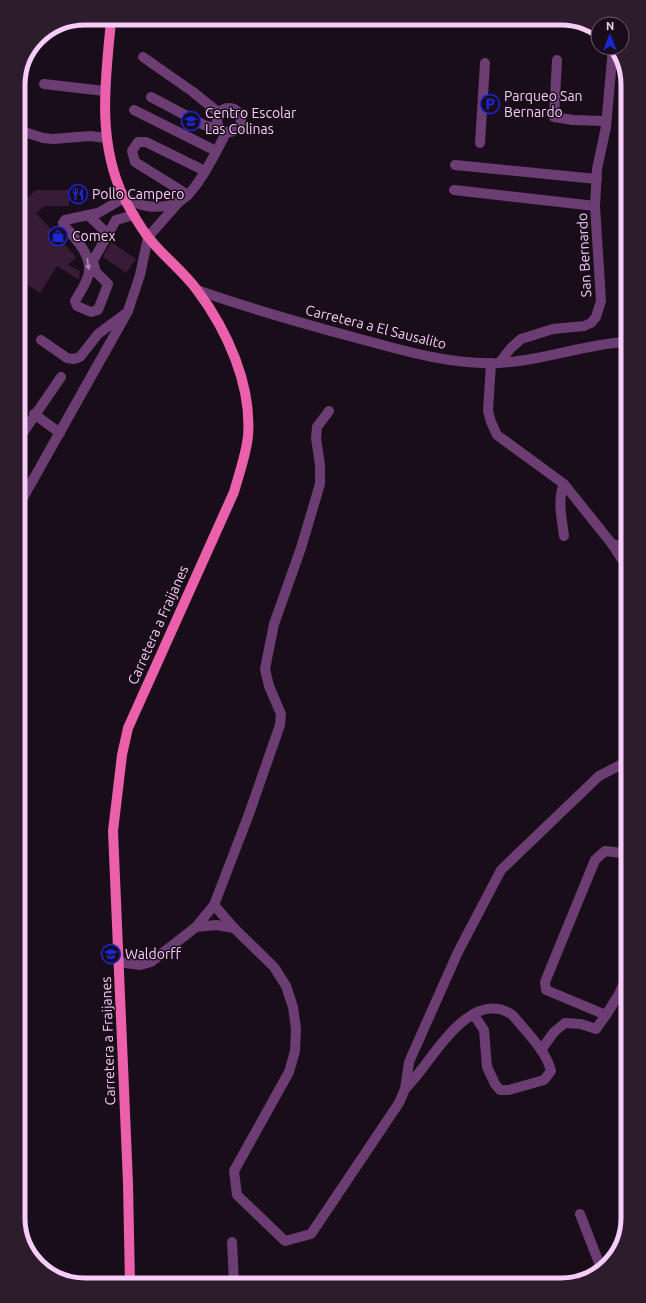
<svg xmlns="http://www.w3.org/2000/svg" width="646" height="1303" font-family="Ubuntu,sans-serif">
<rect width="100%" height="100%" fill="#1a0d1a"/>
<g fill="#381b37">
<polygon points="36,190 69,190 69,206 45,206 36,213 76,257 68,265 80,271 79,280 57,266 40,293 19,279 19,206"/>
<polygon points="111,242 136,259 126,273 103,257"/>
</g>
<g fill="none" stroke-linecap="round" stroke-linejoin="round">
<g stroke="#6c3d73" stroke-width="10">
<polyline points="143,57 193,92 219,113"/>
<polyline points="557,60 554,117 573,120 604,121 606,127"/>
<polyline points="44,84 104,91"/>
<polyline points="151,97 204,125 214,128 218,127"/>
<circle cx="229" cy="120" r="12"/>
<polyline points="134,110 216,151"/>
<polyline points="18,130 43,138 53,139 90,136 106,138"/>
<polyline points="480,143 485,63"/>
<polyline points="455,165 597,179"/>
<polyline points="454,190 595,206"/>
<polyline points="188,195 135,162 132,151 138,142 146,142 205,171"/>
<polyline points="88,215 108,234"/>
<path d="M134 215 116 220 94 259 93 262 96 272 108 284 98 310 91 312 77 306 75 301C79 294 84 287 87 279 96 258 76 240 64 225L63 223 65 220 98 213 124 198C131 200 139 205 147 206 158 208 171 206 180 201 197 192 217 150 226 133"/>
<path d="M197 290C248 308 301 323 353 337 401 350 449 365 499 363 541 361 582 345 624 342"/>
<polyline points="41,340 67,358 74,359 80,357 98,334 125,314"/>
<polyline points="491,363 488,411 491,422 497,435 564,484 612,544 625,564"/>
<polyline points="499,363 511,348 521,339 553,329 584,326 591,323 596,317 601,301 595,206 597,169 606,127 613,48"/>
<polyline points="34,414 60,433"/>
<polyline points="20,437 61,377"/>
<path d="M564 484C557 500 562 519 564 536"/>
<polyline points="20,503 128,311 140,275 148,237 179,202"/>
<polyline points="612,544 625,547"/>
<polyline points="625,615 625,622"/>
<polyline points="626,856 622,853 605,851 595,860 545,982 546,990 606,1015 619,994 627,976"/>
<polyline points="214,905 234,928 274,967 286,986 293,1007 296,1029 295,1051 289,1072 234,1171 237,1195 285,1241 311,1234 399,1103 405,1089 409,1062 458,952 501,870 599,776 626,762"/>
<polyline points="196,927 216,925 234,928"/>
<polyline points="118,962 140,965 151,962 196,927 214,905 249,814 280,725 281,714 269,686 265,669 274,624 301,548 320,484 320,465 316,438 317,427 329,411"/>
<polyline points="541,1050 554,1032 565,1023 581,1024 596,1029 606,1015"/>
<path d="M405 1089C430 1066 467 987 511 1014 515 1017 518 1022 521 1025 533 1039 547 1054 551 1071L544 1080 509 1090H500L495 1084 487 1067 484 1030 473 1014"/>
<polyline points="580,1214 601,1268"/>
<polyline points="232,1242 234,1283"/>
</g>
<path stroke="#eb60ab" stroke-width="10" d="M111 22C105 81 97 143 124 198 131 211 139 225 148 237 163 256 183 271 197 290 227 330 252 385 248 436 246 455 239 474 234 492L128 728 122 755 113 831 128 1183 130 1284"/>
</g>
<defs><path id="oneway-solid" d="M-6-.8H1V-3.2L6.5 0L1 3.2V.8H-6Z"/></defs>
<use fill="#b184b6" href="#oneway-solid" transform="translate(88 264) rotate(83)"/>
<defs>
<symbol id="parking-ring" viewBox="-11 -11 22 22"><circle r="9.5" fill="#1a0d1a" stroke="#1b27d6" stroke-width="1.5"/><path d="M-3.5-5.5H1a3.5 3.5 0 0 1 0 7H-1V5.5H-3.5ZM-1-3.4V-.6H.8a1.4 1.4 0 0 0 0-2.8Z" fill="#1b27d6"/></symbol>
<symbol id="school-ring" viewBox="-11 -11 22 22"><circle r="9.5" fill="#1a0d1a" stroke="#1b27d6" stroke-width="1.5"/><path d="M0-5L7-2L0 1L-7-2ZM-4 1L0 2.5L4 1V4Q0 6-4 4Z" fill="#1b27d6"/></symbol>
<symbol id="restaurant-ring" viewBox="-11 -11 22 22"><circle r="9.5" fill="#1a0d1a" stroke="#1b27d6" stroke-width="1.5"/><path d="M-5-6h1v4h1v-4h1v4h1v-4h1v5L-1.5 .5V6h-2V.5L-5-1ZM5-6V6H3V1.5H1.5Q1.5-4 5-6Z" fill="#1b27d6"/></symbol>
<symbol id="shop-ring" viewBox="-11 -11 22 22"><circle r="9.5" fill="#1a0d1a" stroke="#1b27d6" stroke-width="1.5"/><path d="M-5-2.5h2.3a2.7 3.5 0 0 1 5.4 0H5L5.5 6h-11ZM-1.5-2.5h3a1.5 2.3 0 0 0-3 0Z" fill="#1b27d6"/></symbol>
</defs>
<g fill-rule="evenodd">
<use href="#parking-ring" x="479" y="93" width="22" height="22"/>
<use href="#school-ring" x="180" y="110" width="22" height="22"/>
<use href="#restaurant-ring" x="67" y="183" width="22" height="22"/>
<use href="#shop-ring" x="47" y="225" width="22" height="22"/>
<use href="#school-ring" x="100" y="943" width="22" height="22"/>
</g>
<g text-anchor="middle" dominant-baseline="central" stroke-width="3" stroke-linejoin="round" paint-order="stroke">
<g font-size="14" fill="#f6ccf9" stroke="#1a0d1a" text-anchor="start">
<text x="504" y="96">Parqueo San<tspan x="504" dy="16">Bernardo</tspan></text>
<text x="205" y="113">Centro Escolar<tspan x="205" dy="16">Las Colinas</tspan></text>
<text x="92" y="194">Pollo Campero</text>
<text x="72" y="236">Comex</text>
<text x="125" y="954">Waldorff</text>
</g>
<g font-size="14" fill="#f6ccf9" stroke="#1a0d1a">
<text transform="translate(584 255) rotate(-93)">San Bernardo</text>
<text transform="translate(376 327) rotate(14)">Carretera a El Sausalito</text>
<text transform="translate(158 625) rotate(-66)">Carretera a Fraijanes</text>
<text transform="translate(108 1041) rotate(-92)">Carretera a Fraijanes</text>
</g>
</g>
<path d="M0 0H646V1303H0ZM85 25H561A60 60 0 0 1 621 85V1218A60 60 0 0 1 561 1278H85A60 60 0 0 1 25 1218V85A60 60 0 0 1 85 25Z" fill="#2c1c2c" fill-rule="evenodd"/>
<path fill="none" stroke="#f6ccf9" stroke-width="5" d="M85 25H561A60 60 0 0 1 621 85V1218A60 60 0 0 1 561 1278H85A60 60 0 0 1 25 1218V85A60 60 0 0 1 85 25Z"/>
<g transform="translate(610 36)"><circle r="19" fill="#1a0d1a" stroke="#725973"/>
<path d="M0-3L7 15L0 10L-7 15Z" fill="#1b27d6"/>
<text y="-6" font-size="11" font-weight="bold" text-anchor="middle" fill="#f6ccf9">N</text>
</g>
</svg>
